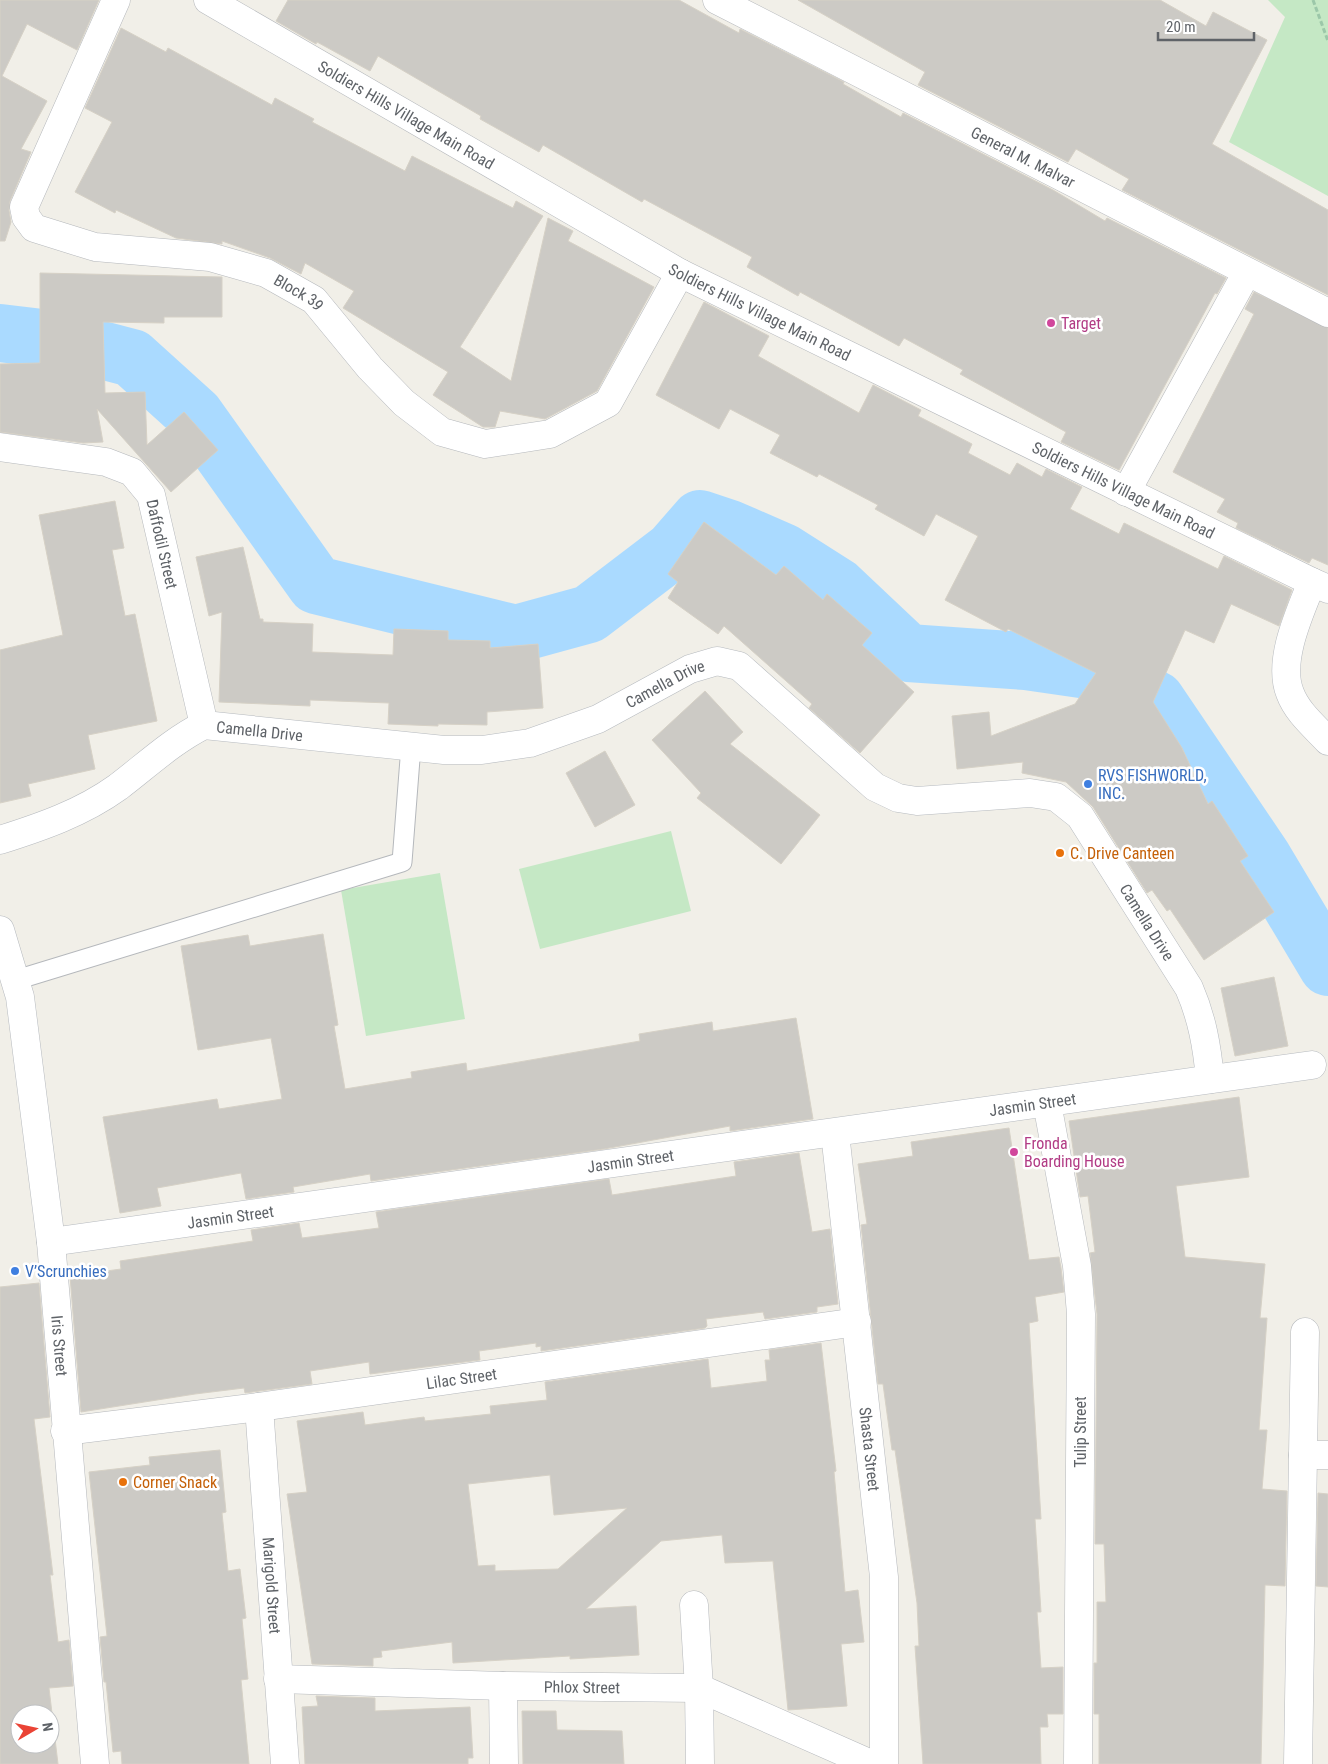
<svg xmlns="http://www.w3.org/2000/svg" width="1328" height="1764" font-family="'Roboto Condensed',sans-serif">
<rect width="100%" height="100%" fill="#f1efe8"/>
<g fill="#c5e8c5">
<polygon points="1268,0 1328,0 1328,196 1229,142 1285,17"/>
<polygon points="671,831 691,911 540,949 519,869"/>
<polygon points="440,873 465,1019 366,1036 341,890"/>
</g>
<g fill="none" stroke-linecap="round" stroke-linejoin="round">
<polyline stroke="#aadaff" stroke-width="58" points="0,333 67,341 132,358 195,415 316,585 516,634 589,614 673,550 700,519 730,529 783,552 838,587 908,653 1026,661 1102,672 1156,700 1263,858 1328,967"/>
</g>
<g fill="#cccac5" stroke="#d6d1c6" fill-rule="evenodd">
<polygon points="0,0 99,0 77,50 27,24 2,76 47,101 21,149 31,152 10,201 9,210 11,222 5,241 0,241"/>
<polygon points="288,0 679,0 739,33 740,29 844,82 843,84 901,117 903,113 1053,190 1105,221 1107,218 1226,278 1217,294 1215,293 1119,470 1061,442 1066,432 960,374 963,370 904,338 899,346 800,292 798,296 747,267 752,257 644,199 642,202 543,145 539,152 480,119 481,116 378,56 370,71 317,42 316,44 276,21"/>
<polygon points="798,0 1160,0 1206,26 1213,12 1267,40 1212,144 1328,210 1328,295 1122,190 1129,179 1076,149 1068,162 918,85 925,72"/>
<polygon points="121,28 166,52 168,48 272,105 275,98 314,119 312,122 405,171 412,156 513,208 516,201 543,216 460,347 511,381 548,218 573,231 568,241 654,287 597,391 545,419 500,411 495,427 483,427 433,395 448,372 343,308 354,291 305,263 301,274 270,258 222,241 222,244 176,238 116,210 115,213 75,192 112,122 85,108"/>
<polygon points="40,273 222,277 222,317 164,317 164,323 103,322 105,393 145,392 147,445 184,412 218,450 171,492 97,409 103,442 83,443 0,432 0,364 40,363"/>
<polygon points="1254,292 1328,328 1328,565 1312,558 1309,563 1236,528 1238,523 1217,512 1225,499 1173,472 1254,314 1245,309"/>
<polygon points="704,302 769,336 758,356 859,413 873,385 921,410 918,416 972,444 968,453 1010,475 1017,463 1042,477 1046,469 1082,487 1070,509 1119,534 1124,523 1218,569 1224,556 1292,590 1279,626 1231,604 1214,643 1185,630 1153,702 1182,748 1208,804 1212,801 1248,856 1240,861 1274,912 1204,960 1170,909 1167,911 1152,890 1147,893 1093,807 1066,782 1022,773 1023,762 957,769 952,716 989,712 991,736 1075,704 1096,673 1008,629 1006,632 945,600 978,536 936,514 924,536 875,509 878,505 819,474 817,477 770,453 780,435 730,409 719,429 656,395"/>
<polygon points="115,501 124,548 112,550 125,616 135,614 157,721 88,735 95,769 28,784 31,796 0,803 0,650 63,635 39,515"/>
<polygon points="704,522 776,575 784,566 823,600 827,594 872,633 862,645 914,692 860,753 809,708 812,704 724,626 718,634 668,598 678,582 668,574"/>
<polygon points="243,547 260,619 263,619 263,622 313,624 312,652 393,655 394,629 448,631 448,640 490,641 490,648 538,644 543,708 487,712 487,725 438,724 438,726 388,724 389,703 310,700 310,706 219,702 222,612 209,616 196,557"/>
<polygon points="705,691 743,732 730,744 820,815 781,864 697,798 701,793 652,740"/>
<polygon points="605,751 635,805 595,827 566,773"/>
<polygon points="323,934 338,1025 334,1026 345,1089 412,1078 411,1072 466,1063 467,1071 640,1041 639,1034 712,1022 713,1031 796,1018 813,1119 730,1131 730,1126 604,1149 371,1181 370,1174 293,1187 294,1192 246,1199 241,1173 157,1188 161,1206 120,1213 103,1117 217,1099 219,1109 282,1099 271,1038 198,1050 181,946 248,935 250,946"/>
<polygon points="1274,977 1288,1046 1235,1056 1221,988"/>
<polygon points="1239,1097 1249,1177 1176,1186 1185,1257 1265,1264 1260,1318 1267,1318 1259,1430 1267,1430 1262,1489 1287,1491 1285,1586 1265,1585 1261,1764 1099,1764 1099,1714 1094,1714 1094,1663 1097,1663 1097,1602 1106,1602 1104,1544 1095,1544 1097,1314 1090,1253 1095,1252 1088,1196 1080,1197 1069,1121"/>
<polygon points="1009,1128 1029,1260 1059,1257 1061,1268 1064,1292 1035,1297 1038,1321 1029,1323 1041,1519 1035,1519 1041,1612 1037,1612 1041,1668 1063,1667 1063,1714 1047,1714 1048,1727 1040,1727 1041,1764 923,1764 915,1646 919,1646 917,1603 895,1450 892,1450 883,1384 878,1384 861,1225 867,1224 858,1164 913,1156 911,1142"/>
<polygon points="799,1153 812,1232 830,1229 838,1304 817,1307 817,1312 765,1319 763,1312 706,1319 707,1326 705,1328 541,1351 541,1346 536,1347 536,1343 479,1351 480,1360 370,1374 369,1362 310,1371 312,1384 245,1393 244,1388 195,1394 81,1412 70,1276 121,1269 120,1261 253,1241 251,1230 299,1223 302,1238 379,1228 376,1212 609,1179 612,1195 736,1176 734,1162"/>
<path d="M39 1283 50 1417 34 1419 53 1575H50L58 1642 69 1640 73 1686 49 1688 58 1764H0V1287ZM20 1714H50V1744H20Z"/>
<path d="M821 1343 836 1471 834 1472 845 1592 858 1590 864 1642 841 1644 847 1706 788 1710 773 1561 725 1563 722 1535 661 1541 586 1609 636 1606 639 1655 570 1659V1656L453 1663 452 1642 381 1651 382 1657 373 1658V1666L312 1664 287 1494 307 1492 297 1421 363 1412 365 1425 424 1417 425 1421 491 1414 490 1406 547 1400 545 1382 708 1359 711 1388 767 1381 765 1360H770L769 1350ZM550 1475 554 1515 627 1508 558 1569 495 1571V1565L478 1566 468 1484Z"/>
<polygon points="220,1450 226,1512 222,1513 228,1571 240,1569 246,1618 242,1619 248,1679 241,1680 249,1764 122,1764 121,1751 113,1752 106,1682 104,1682 100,1637 107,1636 89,1472 150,1465 149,1457"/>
<polygon points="1318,1493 1328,1494 1328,1587 1316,1586"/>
<polygon points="316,1696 375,1698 375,1711 470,1707 473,1758 468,1758 468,1764 305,1764 302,1707 318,1706"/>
<polygon points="522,1711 556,1711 557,1730 622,1731 624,1764 523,1764"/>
</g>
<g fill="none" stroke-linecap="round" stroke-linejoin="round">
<defs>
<polyline id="lane" points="16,980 402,862 411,746"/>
<g id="street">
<path id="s1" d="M116 0 24 207 26 217 34 228 95 247 210 257 266 273 314 300 370 368 404 403 442 432 485 444 550 434 608 403 680 273"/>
<path id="s2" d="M208 0 680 273 1312 582"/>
<path id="s3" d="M717 0 1328 313"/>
<path id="s4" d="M0 447 106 462 132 472 151 495 204 725"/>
<polyline points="1126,492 1247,272"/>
<polyline points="1047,1103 1077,1266 1081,1314 1078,1764"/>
<path id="s5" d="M835 1133 884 1577V1764"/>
<path id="s6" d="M51 1242 95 1764"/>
<path id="s7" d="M259 1407 285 1764"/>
<path id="s8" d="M65 1431 259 1407 857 1322"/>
<polyline points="1303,1455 1328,1455"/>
<polyline points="694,1605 699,1688 700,1764"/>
<path id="s9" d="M278 1679 503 1686 699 1688 871 1764"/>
<polyline points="503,1686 504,1764"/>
<polyline points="1298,1764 1305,1332"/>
</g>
<g id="secondary">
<path d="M1328 589 1312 582C1300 612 1277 661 1290 693 1297 712 1314 726 1328 741"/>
<path id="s10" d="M0 840C41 827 82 813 118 787 147 765 172 741 204 725L444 750H482L530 743 598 719 690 669 717 661 739 666 875 787 898 798 917 801 1030 793 1056 797 1080 816 1189 988C1202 1018 1207 1046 1210 1079"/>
<path id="s11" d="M0 930 20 997 51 1242 1312 1065"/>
</g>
</defs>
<use href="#lane" stroke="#b5b8bc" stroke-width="21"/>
<use href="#street" stroke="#b5b8bc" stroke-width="29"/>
<use href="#secondary" stroke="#b6babf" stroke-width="29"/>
<polyline stroke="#9cc7a9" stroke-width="3" stroke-dasharray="5 2.5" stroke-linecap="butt" points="1313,0 1328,41"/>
<use href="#lane" stroke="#fff" stroke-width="19"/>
<use href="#street" stroke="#fff" stroke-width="28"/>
<use href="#secondary" stroke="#fff" stroke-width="28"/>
</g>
<g fill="#d1479c" stroke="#fff" stroke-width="2">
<circle cx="1051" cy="323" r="5"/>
<circle cx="1014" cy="1152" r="5"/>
</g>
<g fill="#3f7fe0" stroke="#fff" stroke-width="2">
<circle cx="1088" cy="784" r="5"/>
<circle cx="15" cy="1271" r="5"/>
</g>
<g fill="#e8710a" stroke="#fff" stroke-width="2">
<circle cx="1060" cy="853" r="5"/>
<circle cx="123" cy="1482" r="5"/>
</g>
<g text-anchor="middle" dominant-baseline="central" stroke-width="5" stroke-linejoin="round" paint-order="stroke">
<g font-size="16" fill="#5f6368" stroke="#fff">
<text stroke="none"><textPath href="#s2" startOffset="229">Soldiers Hills Village Main Road</textPath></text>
<text stroke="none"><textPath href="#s3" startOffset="344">General M. Malvar</textPath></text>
<text stroke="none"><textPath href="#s1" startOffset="526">Block 39</textPath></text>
<text stroke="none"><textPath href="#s2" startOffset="634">Soldiers Hills Village Main Road</textPath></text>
<text stroke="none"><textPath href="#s2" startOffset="1039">Soldiers Hills Village Main Road</textPath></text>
<text stroke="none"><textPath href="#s4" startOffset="215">Daffodil Street</textPath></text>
<text stroke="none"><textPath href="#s10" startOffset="712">Camella Drive</textPath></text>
<text stroke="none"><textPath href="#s10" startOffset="292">Camella Drive</textPath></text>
<text stroke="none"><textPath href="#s10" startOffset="1314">Camella Drive</textPath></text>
<text stroke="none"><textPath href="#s11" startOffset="1308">Jasmin Street</textPath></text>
<text stroke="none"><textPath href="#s11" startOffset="902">Jasmin Street</textPath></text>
<text stroke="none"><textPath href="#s11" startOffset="498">Jasmin Street</textPath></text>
<text stroke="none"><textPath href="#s6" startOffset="104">Iris Street</textPath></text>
<text stroke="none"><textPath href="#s8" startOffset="400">Lilac Street</textPath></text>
<text transform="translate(1080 1432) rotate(-90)">Tulip Street</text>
<text stroke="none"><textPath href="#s5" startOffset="318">Shasta Street</textPath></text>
<text stroke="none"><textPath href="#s7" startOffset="179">Marigold Street</textPath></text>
<text stroke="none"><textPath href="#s9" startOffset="304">Phlox Street</textPath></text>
</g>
<g font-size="16" fill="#b23c85" stroke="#fff" text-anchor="start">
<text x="1061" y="323">Target</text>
<text x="1024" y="1143">Fronda<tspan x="1024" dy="18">Boarding House</tspan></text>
</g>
<g font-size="16" fill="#366cbe" stroke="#fff" text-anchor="start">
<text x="1098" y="775">RVS FISHWORLD,<tspan x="1098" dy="18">INC.</tspan></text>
<text x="25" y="1271">V’Scrunchies</text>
</g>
<g font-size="16" fill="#c56008" stroke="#fff" text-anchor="start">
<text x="1070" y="853">C. Drive Canteen</text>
<text x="133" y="1482">Corner Snack</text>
</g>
</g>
<g transform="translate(35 1729) rotate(81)"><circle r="24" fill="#ffffff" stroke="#bfc1c3"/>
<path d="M0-4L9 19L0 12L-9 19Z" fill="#ea4335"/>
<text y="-8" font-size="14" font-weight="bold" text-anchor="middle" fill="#5f6368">N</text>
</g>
<path d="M1158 32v8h96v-8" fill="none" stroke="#5f6368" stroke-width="2.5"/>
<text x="1166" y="32" font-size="15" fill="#5f6368" stroke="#ffffff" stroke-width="4" paint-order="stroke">20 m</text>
</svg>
